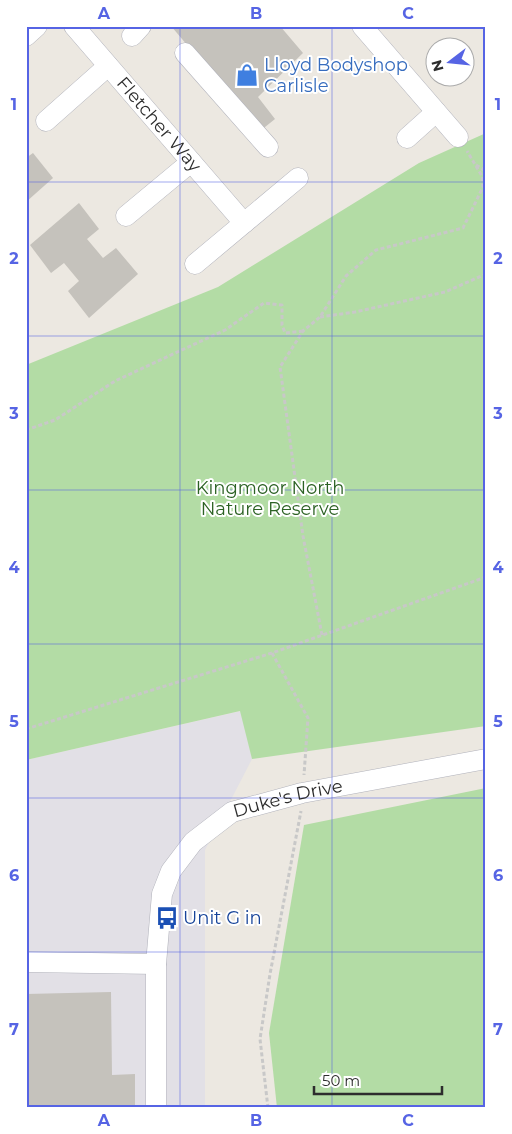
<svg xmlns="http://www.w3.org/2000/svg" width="512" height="1134" font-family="Montserrat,sans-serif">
<rect width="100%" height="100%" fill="#ece8e1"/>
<polygon fill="#e2e0e6" points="241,711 252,759 205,850 205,1108 26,1108 26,760"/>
<g fill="#b3dca5">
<polygon points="486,133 486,726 252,759 240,711 26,760 26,365 218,287 419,163"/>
<polygon points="486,788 486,1108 277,1108 269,1033 304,825"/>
</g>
<g fill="#c5c2bc">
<polygon points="171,26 280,26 303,53 258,97 275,119 260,131"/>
<polygon points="33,153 53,178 26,202 26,158"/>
<polygon points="79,203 99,229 87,239 103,258 116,248 138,274 89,318 68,291 79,281 64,263 51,273 30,245"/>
<polygon points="111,992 112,1075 135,1074 135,1108 26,1108 26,994"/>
</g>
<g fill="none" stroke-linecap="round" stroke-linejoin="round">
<defs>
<g id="minor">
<path id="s1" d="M74 26 244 223"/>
<polyline points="362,26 458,137"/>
<polyline points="26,36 37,26"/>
<polyline points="132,36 141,26"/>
<polyline points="185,53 268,147"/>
<polyline points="46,121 108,66"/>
<polyline points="407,138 436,112"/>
<polyline points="126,216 191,162"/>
<polyline points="195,264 298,178"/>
<polyline points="26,962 156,964"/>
<path id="s2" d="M156 1108V964L162 894 171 871 193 842 232 812 302 793 486 759"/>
</g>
</defs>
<use href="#minor" stroke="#b1b2bb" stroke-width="21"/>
<g stroke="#c8c8c8" stroke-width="3" stroke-dasharray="4 2.5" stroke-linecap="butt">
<polyline points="476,165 486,171"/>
<polyline points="320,317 355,312 445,292 486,274"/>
<polyline points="26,430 55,420 115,381 225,330 264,303 282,305 282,325 285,333 303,331"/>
<polyline points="322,635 303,536 280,367 303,331 320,317 346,276 376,250 463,228 483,187 482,176 467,151"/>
<polyline points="272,653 308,718 304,775"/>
<polyline points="26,729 272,653 486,577"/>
<polyline points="268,1108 260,1039 270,974 301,811"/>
</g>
<use href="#minor" stroke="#fff" stroke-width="20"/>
</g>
<path fill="none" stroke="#5664e4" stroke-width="1" stroke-opacity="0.55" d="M180 26V1108M332 26V1108M26 182H486M26 336H486M26 490H486M26 644H486M26 798H486M26 952H486"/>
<defs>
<symbol id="shop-bare" viewBox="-9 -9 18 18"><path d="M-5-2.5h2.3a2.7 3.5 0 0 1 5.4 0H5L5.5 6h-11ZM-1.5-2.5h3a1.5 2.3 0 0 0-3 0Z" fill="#3f7fe0" stroke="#fff" stroke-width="2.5" paint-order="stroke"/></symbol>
<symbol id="bus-bare" viewBox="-9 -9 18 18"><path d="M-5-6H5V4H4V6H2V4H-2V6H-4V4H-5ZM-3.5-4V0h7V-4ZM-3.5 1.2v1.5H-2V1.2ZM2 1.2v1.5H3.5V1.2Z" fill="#1a4fb4" stroke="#fff" stroke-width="2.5" paint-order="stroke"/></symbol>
</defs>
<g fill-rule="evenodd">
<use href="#shop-bare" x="231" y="59" width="32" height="32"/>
<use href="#bus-bare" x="151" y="902" width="32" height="32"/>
</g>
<g text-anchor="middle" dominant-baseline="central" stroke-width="4" stroke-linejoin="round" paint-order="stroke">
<g font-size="18" fill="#366cbe" stroke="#fff" text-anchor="start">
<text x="264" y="65">Lloyd Bodyshop<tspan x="264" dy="21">Carlisle</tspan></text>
</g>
<g font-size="18" fill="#2d2d2d" stroke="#fff">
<text stroke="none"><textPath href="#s1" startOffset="130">Fletcher Way</textPath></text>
<text stroke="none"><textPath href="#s2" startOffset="382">Duke's Drive</textPath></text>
</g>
<g font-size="18" fill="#2c6224" stroke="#fff">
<text x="270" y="488">Kingmoor North<tspan x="270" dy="21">Nature Reserve</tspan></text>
</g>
<g font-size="18" fill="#164399" stroke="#fff" text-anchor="start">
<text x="183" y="918">Unit G in</text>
</g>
</g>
<rect width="512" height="1134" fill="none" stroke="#ffffff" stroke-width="55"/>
<g transform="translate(450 62) rotate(254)"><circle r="24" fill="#ffffff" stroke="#ababab"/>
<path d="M0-4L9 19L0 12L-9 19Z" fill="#5664e4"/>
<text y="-8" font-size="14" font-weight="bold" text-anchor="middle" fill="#2d2d2d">N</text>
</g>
<path d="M314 1086v8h128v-8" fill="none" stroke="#2d2d2d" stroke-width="2.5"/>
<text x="322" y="1086" font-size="15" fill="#2d2d2d" stroke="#ffffff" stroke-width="4" paint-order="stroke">50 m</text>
<rect x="28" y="28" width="456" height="1078" fill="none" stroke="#5664e4" stroke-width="2"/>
<g font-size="16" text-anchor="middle" font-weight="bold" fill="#5664e4">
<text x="104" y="19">A</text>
<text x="256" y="19">B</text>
<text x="408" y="19">C</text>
<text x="14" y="110">1</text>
<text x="498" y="110">1</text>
<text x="14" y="264">2</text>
<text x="498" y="264">2</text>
<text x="14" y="419">3</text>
<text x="498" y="419">3</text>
<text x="14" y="573">4</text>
<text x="498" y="573">4</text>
<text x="14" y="727">5</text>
<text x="498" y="727">5</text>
<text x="14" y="881">6</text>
<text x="498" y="881">6</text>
<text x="14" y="1035">7</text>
<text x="498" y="1035">7</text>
<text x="104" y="1126">A</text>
<text x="256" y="1126">B</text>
<text x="408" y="1126">C</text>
</g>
</svg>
